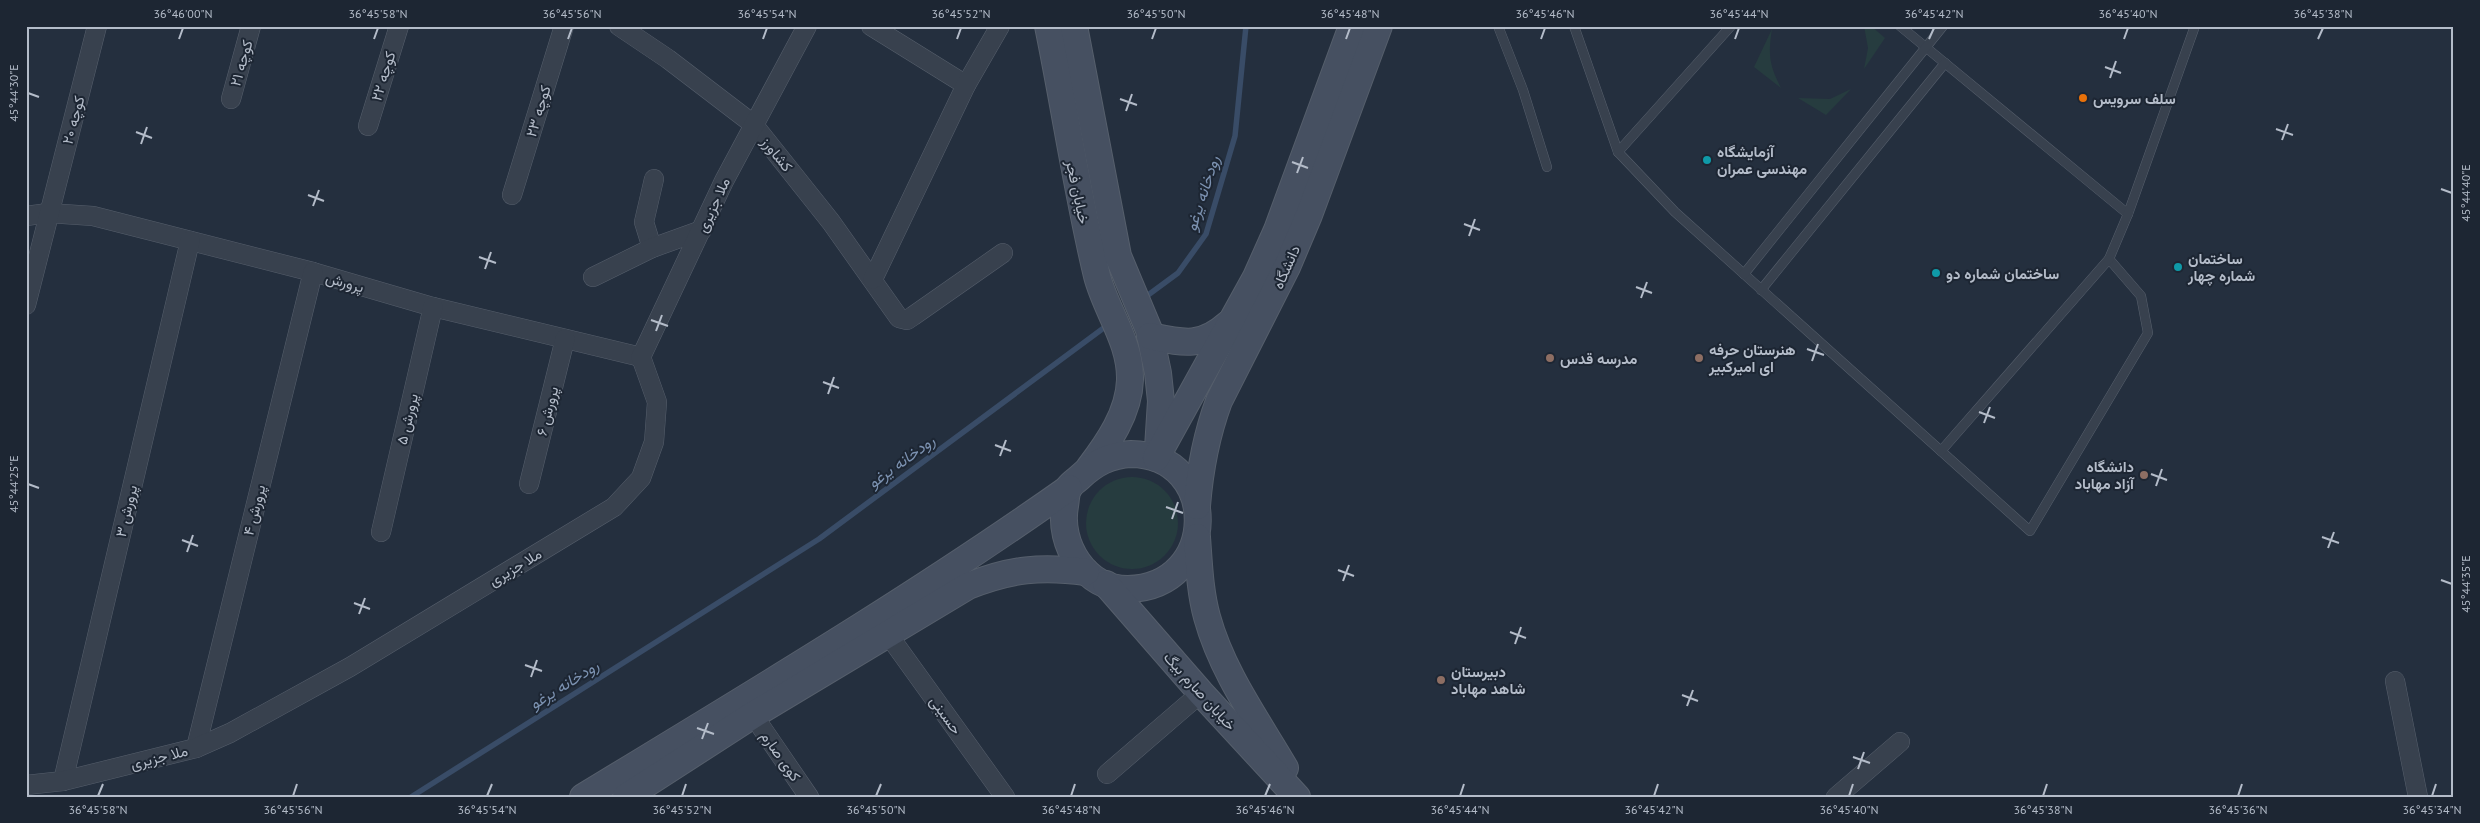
<svg xmlns="http://www.w3.org/2000/svg" width="2480" height="823" font-family="'PT Sans',Vazirmatn,sans-serif">
<rect width="100%" height="100%" fill="#242f3e"/>
<g fill="#263c3f">
<polygon points="1864,26 1871,26 1885,38 1864,69 1868,48"/>
<path d="M1772 29C1768 54 1769 65 1781 88L1754 67Z"/>
<polygon points="1851,89 1826,115 1798,98 1830,99"/>
<circle cx="1132" cy="523" r="46"/>
</g>
<g fill="none" stroke-linecap="round" stroke-linejoin="round">
<g stroke="#394c67" stroke-width="5.5">
<polyline points="1144,298 1178,273 1206,234 1235,136 1246,26"/>
<polyline points="411,797 819,539 1109,324"/>
</g>
<defs>
<g id="lane">
<polyline points="1498,26 1523,90 1547,167"/>
<polyline points="1574,26 1618,152 1675,212 2030,531 2148,333 2141,296 2109,259"/>
<polyline points="1900,26 2128,214"/>
<polyline points="1618,152 1731,26"/>
<polyline points="1744,274 1943,26"/>
<polyline points="1761,290 1945,63"/>
<polyline points="1941,451 2109,259 2128,214 2195,26"/>
</g>
<g id="street">
<polyline points="619,26 668,59 753,124 831,222 899,318 907,320 913,316 1003,253"/>
<polyline points="871,26 966,85"/>
<polyline points="231,99 251,26"/>
<polyline points="368,126 399,26"/>
<polyline points="512,195 564,26"/>
<polyline points="26,216 48,213 93,216 313,272 433,307 641,357"/>
<polyline points="652,248 644,222 654,179"/>
<polyline points="593,277 652,248 702,230"/>
<polyline points="873,279 966,85 1000,26"/>
<polyline points="26,305 97,26"/>
<polyline points="529,484 565,339"/>
<polyline points="381,532 433,307"/>
<polyline points="887,633 1005,797"/>
<polyline points="2395,681 2418,797"/>
<polyline points="753,715 809,797"/>
<polyline points="196,748 313,272"/>
<polyline points="1107,774 1201,693"/>
<polyline points="63,781 190,241"/>
<polyline points="26,785 63,781 196,748 230,733 350,667 614,507 641,478 654,442 657,402 641,357 724,181 807,26"/>
<polyline points="1836,797 1900,742"/>
</g>
<g id="secondary">
<path d="M1048 26C1065 109 1077 193 1097 276 1106 311 1131 342 1130 380 1129 413 1108 443 1089 468"/>
<polyline points="1074,26 1118,256 1149,330 1158,373 1161,401 1158,448"/>
<path d="M1150 336C1183 343 1201 348 1228 324"/>
<path d="M1131 454C1221 455 1220 587 1128 589 1085 589 1058 544 1065 506 1066 500 1066 492 1069 487 1072 483 1077 480 1080 477 1095 463 1110 455 1131 454Z"/>
<polyline points="1156,458 1256,277 1277,230 1352,26"/>
<path d="M1197 506C1200 468 1206 436 1219 401L1287 267 1309 215 1379 26"/>
<path d="M1197 537C1199 564 1200 592 1207 617 1222 672 1257 720 1285 768"/>
<polyline points="1106,584 1201,693 1297,797"/>
<path d="M583 797C747 697 912 599 1069 488"/>
<path d="M626 797 753 715 968 586C1011 569 1041 566 1086 572"/>
</g>
</defs>
<use href="#lane" stroke="#565f6c" stroke-width="10"/>
<use href="#street" stroke="#565f6c" stroke-width="20"/>
<use href="#secondary" stroke="#565f6c" stroke-width="28"/>
<use href="#lane" stroke="#38414e" stroke-width="9"/>
<use href="#street" stroke="#38414e" stroke-width="19"/>
<use href="#secondary" stroke="#465061" stroke-width="26"/>
</g>
<path fill="none" stroke="#b4bcc9" stroke-width="2" d="M179 39 183 28M374 39 378 28M568 39 572 28M763 39 767 28M957 39 961 28M1152 39 1156 28M1346 39 1350 28M1541 39 1545 28M1735 39 1739 28M1929 39 1934 28M2124 39 2128 28M2318 39 2323 28M2105 67 2121 73M2110 78 2116 61M28 93 39 97M1120 99 1137 105M1126 111 1132 94M2276 129 2293 135M136 132 152 138M2282 140 2288 124M141 144 147 127M1292 162 1308 168M1297 173 1303 157M2441 189 2452 193M308 195 324 201M313 206 319 190M1464 224 1480 230M1469 236 1475 219M479 257 496 263M485 269 491 252M1636 287 1652 293M1641 298 1647 282M651 320 668 326M656 331 662 315M1807 349 1824 355M1812 361 1818 344M823 382 839 388M828 394 834 377M1979 412 1995 418M1984 423 1990 407M995 445 1011 451M1000 456 1006 440M2151 474 2167 480M28 484 39 488M2156 486 2162 469M1166 507 1183 513M1172 519 1178 502M2322 537 2339 543M182 540 198 546M2328 548 2334 532M187 552 193 535M1338 570 1354 576M2441 580 2452 584M1343 581 1349 565M354 603 370 609M359 614 365 598M1510 632 1526 638M1515 644 1521 627M525 665 542 671M531 677 537 660M1682 695 1698 701M1687 706 1693 690M697 728 714 734M702 739 708 723M1853 757 1870 763M1858 769 1864 752M98 796 103 784M293 796 297 784M487 796 492 784M682 796 686 784M876 796 881 784M1071 796 1075 784M1265 796 1270 784M1460 796 1464 784M1654 796 1658 784M1849 796 1853 784M2043 796 2047 784M2238 796 2242 784M2432 796 2436 784"/>
<circle fill="#e8710a" stroke="#1d2633" stroke-width="2" cx="2083" cy="98" r="5"/>
<g fill="#0f9aa8" stroke="#1d2633" stroke-width="2">
<circle cx="1707" cy="160" r="5"/>
<circle cx="2178" cy="267" r="5"/>
<circle cx="1936" cy="273" r="5"/>
</g>
<g fill="#8d6e63" stroke="#1d2633" stroke-width="2">
<circle cx="1550" cy="358" r="5"/>
<circle cx="1699" cy="358" r="5"/>
<circle cx="2144" cy="475" r="5"/>
<circle cx="1441" cy="680" r="5"/>
</g>
<g text-anchor="middle" dominant-baseline="central" stroke-width="4" stroke-linejoin="round" paint-order="stroke">
<g font-size="15" fill="#b4bcc9" stroke="#1d2633">
<text transform="translate(241 63) rotate(-74)">کوچه ۲۱</text>
<text transform="translate(383 76) rotate(-73)">کوچه ۲۲</text>
<text transform="translate(538 111) rotate(-73)">کوچه ۲۳</text>
<text transform="translate(73 120) rotate(-75)">کوچه ۲۰</text>
<text transform="translate(777 154) rotate(51)">کشاورز</text>
<text transform="translate(1078 192) rotate(78)">خیابان فجر</text>
<text transform="translate(713 205) rotate(-65)">ملا جزیری</text>
<text transform="translate(1286 267) rotate(-66)">دانشگاه</text>
<text transform="translate(345 282) rotate(16)">پرورش</text>
<text transform="translate(547 411) rotate(-76)">پرورش ۶</text>
<text transform="translate(407 419) rotate(-77)">پرورش ۵</text>
<text transform="translate(254 510) rotate(-76)">پرورش ۴</text>
<text transform="translate(126 511) rotate(-77)">پرورش ۳</text>
<text transform="translate(515 567) rotate(-31)">ملا جزیری</text>
<text transform="translate(1200 691) rotate(48)">خیابان صارم بیگ</text>
<text transform="translate(946 715) rotate(54)">حسینی</text>
<text transform="translate(781 756) rotate(55)">کوی صارم</text>
<text transform="translate(159 757) rotate(-14)">ملا جزیری</text>
</g>
<g font-size="15" font-weight="bold" fill="#b4bcc9" stroke="#1d2633" text-anchor="start">
<text x="2093" y="98">سلف سرویس</text>
<text x="1717" y="151">آزمایشگاه<tspan x="1717" dy="17">مهندسی عمران</tspan></text>
<text x="2188" y="258">ساختمان<tspan x="2188" dy="17">شماره چهار</tspan></text>
<text x="1946" y="273">ساختمان شماره دو</text>
<text x="1709" y="349">هنرستان حرفه<tspan x="1709" dy="17">ای امیرکبیر</tspan></text>
<text x="1560" y="358">مدرسه قدس</text>
<text x="2134" y="466" text-anchor="end">دانشگاه<tspan x="2134" dy="17">آزاد مهاباد</tspan></text>
<text x="1451" y="671">دبیرستان<tspan x="1451" dy="17">شاهد مهاباد</tspan></text>
</g>
<g font-size="16" font-style="italic" fill="#7c92b1" stroke="#1d2633">
<text transform="translate(1202 193) rotate(-72)">رودخانه یرغو</text>
<text transform="translate(901 461) rotate(-36)">رودخانه یرغو</text>
<text transform="translate(564 684) rotate(-32)">رودخانه یرغو</text>
</g>
</g>
<rect width="2480" height="823" fill="none" stroke="#1d2633" stroke-width="55"/>
<rect x="28" y="28" width="2424" height="768" fill="none" stroke="#b4bcc9" stroke-width="2"/>
<g font-size="12" text-anchor="middle" fill="#b4bcc9">
<text x="183" y="18">36°46'00"N</text>
<text x="378" y="18">36°45'58"N</text>
<text x="572" y="18">36°45'56"N</text>
<text x="767" y="18">36°45'54"N</text>
<text x="961" y="18">36°45'52"N</text>
<text x="1156" y="18">36°45'50"N</text>
<text x="1350" y="18">36°45'48"N</text>
<text x="1545" y="18">36°45'46"N</text>
<text x="1739" y="18">36°45'44"N</text>
<text x="1934" y="18">36°45'42"N</text>
<text x="2128" y="18">36°45'40"N</text>
<text x="2323" y="18">36°45'38"N</text>
<text transform="translate(14 93) rotate(-90)" y="4">45°44'30"E</text>
<text transform="translate(2466 193) rotate(-90)" y="4">45°44'40"E</text>
<text transform="translate(14 484) rotate(-90)" y="4">45°44'25"E</text>
<text transform="translate(2466 584) rotate(-90)" y="4">45°44'35"E</text>
<text x="98" y="814">36°45'58"N</text>
<text x="293" y="814">36°45'56"N</text>
<text x="487" y="814">36°45'54"N</text>
<text x="682" y="814">36°45'52"N</text>
<text x="876" y="814">36°45'50"N</text>
<text x="1071" y="814">36°45'48"N</text>
<text x="1265" y="814">36°45'46"N</text>
<text x="1460" y="814">36°45'44"N</text>
<text x="1654" y="814">36°45'42"N</text>
<text x="1849" y="814">36°45'40"N</text>
<text x="2043" y="814">36°45'38"N</text>
<text x="2238" y="814">36°45'36"N</text>
<text x="2432" y="814">36°45'34"N</text>
</g>
</svg>
